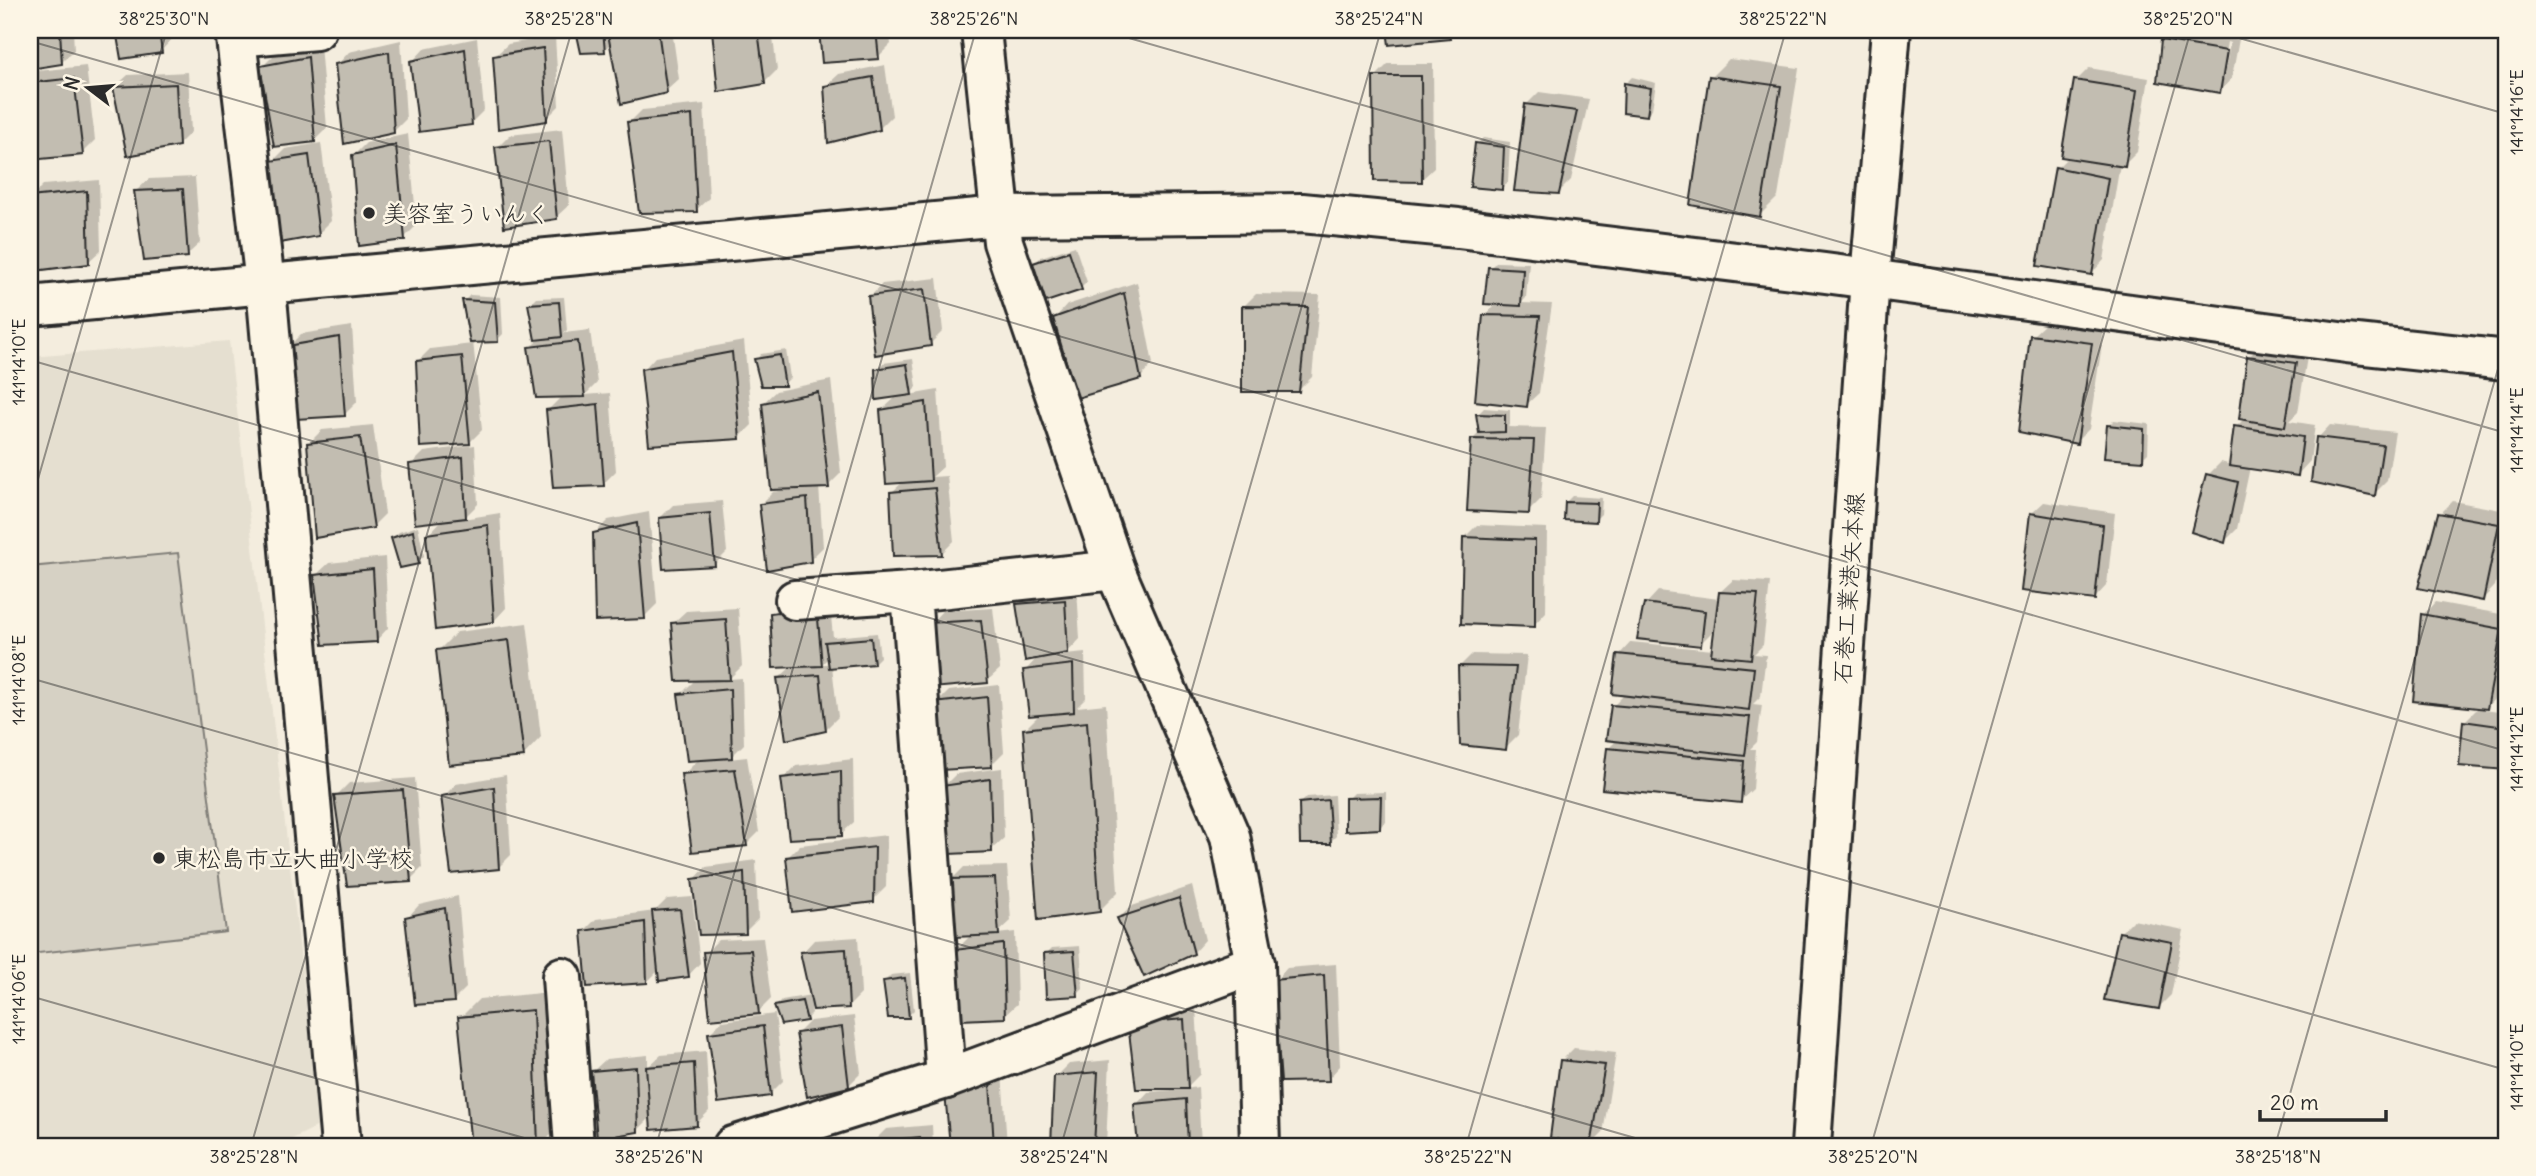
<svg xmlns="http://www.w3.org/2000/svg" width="2536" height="1176" font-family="Delius,'Klee One',sans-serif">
<rect width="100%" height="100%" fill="#f4edde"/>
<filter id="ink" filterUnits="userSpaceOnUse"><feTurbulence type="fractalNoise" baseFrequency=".0143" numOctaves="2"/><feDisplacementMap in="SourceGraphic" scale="14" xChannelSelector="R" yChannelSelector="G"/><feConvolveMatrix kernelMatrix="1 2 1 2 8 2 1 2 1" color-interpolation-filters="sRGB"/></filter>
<g filter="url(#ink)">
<polygon fill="#e5dfd0" points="229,341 320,1125 290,1140 208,1140 151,1146 30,1146 30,357"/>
<polygon fill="#d6d1c4" stroke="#807e78" stroke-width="2" points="178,553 226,932 30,954 30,567"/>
<g fill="#0003" fill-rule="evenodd">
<polygon points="30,30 73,30 74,50 61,63 30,67"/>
<polygon points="118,30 173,30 173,38 161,51 123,57"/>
<polygon points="578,30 609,30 609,36 615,30 672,30 679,79 666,91 612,42 604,50 582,51"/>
<polygon points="713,30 772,30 777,70 764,83 719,90"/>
<polygon points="821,30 889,30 891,44 878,57 823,61"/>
<polygon points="1389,30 1457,30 1449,38 1390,43"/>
<path d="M2174 30 2239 39 2232 78 2220 91 2163 41ZM2227 42 2230 43 2224 79H2221Z"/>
<polygon points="555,36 559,106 546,119 495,56 508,44"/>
<polygon points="477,38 484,110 471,123 412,62 424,49"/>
<polygon points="401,40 406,119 393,132 337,65 349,52"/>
<polygon points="320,45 327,128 314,141 262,67 275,54"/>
<polygon points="1729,59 1799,68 1778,197 1760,215 1711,77"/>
<polygon points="1388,64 1433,64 1434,168 1421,180 1375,77"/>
<polygon points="885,65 892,116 879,129 826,86 839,74"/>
<polygon points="86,66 95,140 82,153 30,158 30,79 37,71"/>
<polygon points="2089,68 2149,78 2137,152 2124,165 2120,164 2104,260 2092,273 2057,168 2068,157 2076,81"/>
<polygon points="188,72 191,132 178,145 115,87 128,75"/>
<polygon points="1632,77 1656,83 1652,109 1646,115 1625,111 1626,83"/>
<polygon points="1539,92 1589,99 1571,180 1558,193 1526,105"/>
<polygon points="704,104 709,198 696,210 629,123 642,110"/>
<polygon points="562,129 569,205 556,217 497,148 510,135"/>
<polygon points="408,134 417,225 404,238 353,156 366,143"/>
<polygon points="1483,138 1510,142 1508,182 1502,188 1477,144"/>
<polygon points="321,143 331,221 318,234 272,162 285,149"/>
<polygon points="195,177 200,243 187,255 136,191 149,179"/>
<polygon points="99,180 101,250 88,262 30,198 43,185"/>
<polygon points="1075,246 1087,282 1081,288 1035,263 1041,257"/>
<polygon points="1496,262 1529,263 1526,298 1521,303 1552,304 1539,393 1526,405 1484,316 1497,303 1490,268"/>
<polygon points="937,278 943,331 930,344 870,297 882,284"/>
<polygon points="1137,282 1153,364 1141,377 1055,318 1067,305"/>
<polygon points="1256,294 1320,295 1312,377 1299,390 1243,307"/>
<polygon points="470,295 501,297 503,334 497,340 473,341 482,430 469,443 418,361 430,349 472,344 464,301"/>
<polygon points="564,297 567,330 564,333 590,330 597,383 585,395 610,393 616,471 603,484 548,410 562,396 530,348 540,338 530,304 536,298"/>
<polygon points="2045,324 2104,331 2089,429 2076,442 2032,336"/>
<polygon points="352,326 357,402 344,415 288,347 301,334"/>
<polygon points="744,341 752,425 739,438 643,370 655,357"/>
<polygon points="2262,344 2308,351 2298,412 2289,421 2315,425 2310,461 2298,474 2250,467 2237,529 2225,541 2208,475 2221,462 2231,465 2236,427 2245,418 2249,357"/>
<polygon points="786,350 790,378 784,384 756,360 761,354"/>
<polygon points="913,359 917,387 909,395 938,390 943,467 932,477 947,476 954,541 941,554 892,492 904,481 881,411 897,396 877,369 883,363"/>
<polygon points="831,380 841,473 828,486 819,486 823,547 810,560 760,505 773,492 787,490 763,403 776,391"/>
<polygon points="1484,408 1510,410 1510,425 1508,427 1546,428 1541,499 1528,512 1473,439 1480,432 1478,414"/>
<polygon points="2114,420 2149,424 2148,453 2142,459 2108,426"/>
<polygon points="373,425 385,514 373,526 309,443 322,430"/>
<polygon points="2330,425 2395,432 2387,481 2374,494 2318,438"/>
<polygon points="475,445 478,504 463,519 500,513 506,608 494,621 428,535 443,519 411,465 424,452"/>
<polygon points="1572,496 1602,498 1601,514 1595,520 1566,502"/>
<polygon points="722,501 727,552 714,565 660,518 673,505"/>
<polygon points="2453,501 2506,511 2506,535 2495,586 2483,599 2440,514"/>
<polygon points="2044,502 2115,513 2107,585 2095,598 2031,514"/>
<polygon points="649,512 657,604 644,617 595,533 608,520"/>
<polygon points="1477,525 1547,528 1546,612 1534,625 1464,538"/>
<polygon points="418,526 424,556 418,562 393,538 399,532"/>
<polygon points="385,557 388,628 376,641 316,575 329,563"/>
<polygon points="1733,580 1770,582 1763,645 1754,654 1766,655 1761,696 1753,704 1762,705 1757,742 1750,749 1756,749 1753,789 1740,801 1609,748 1618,739 1613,706 1625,694 1619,655 1631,642 1713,650 1716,628 1700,644 1646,604 1658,591 1719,599 1720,592"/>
<polygon points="1077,588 1080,639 1065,655 1085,653 1086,698 1077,707 1106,704 1118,892 1099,911 1025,729 1041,713 1025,671 1038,657 1018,605 1031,592"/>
<path d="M829 595 833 637 877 633 880 657 874 663 832 666 838 717 825 730 779 678 792 666 772 614 785 601ZM829 657 830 664H822Z"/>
<polygon points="2435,602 2506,615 2506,658 2499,694 2484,710 2506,713 2506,769 2461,765 2464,722 2480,706 2423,615"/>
<polygon points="738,608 742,666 729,679 742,678 744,744 729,759 747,757 759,832 746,845 683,775 699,759 680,695 696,679 673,623 686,611"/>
<polygon points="993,608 1000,669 987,681 930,624 942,611"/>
<polygon points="527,623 541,737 523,756 438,651 457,632"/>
<polygon points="1472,654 1527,655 1518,735 1505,748 1459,667"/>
<polygon points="999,685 1004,752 991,765 936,704 949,691"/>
<polygon points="853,759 854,822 841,834 783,779 796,766"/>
<polygon points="1002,768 1004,838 991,850 943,787 956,774"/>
<polygon points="506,775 511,855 498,868 443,797 456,784"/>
<polygon points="415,778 422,868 410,880 336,796 349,783"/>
<polygon points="1386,792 1386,821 1380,827 1347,799 1353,793"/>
<polygon points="1334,795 1336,836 1330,842 1301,803 1307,797"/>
<polygon points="887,835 886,887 873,900 788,857 800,845"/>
<polygon points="756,860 758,919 745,932 694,880 706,867"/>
<polygon points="1007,866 1011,921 997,934 1015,932 1017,1004 1004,1016 956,950 971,935 952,879 964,867"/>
<polygon points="1192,886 1205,940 1193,953 1119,918 1132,906"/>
<polygon points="458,896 466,988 453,1001 407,918 419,905"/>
<polygon points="692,897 700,963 688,976 660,969 647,982 583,932 596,919 655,911 667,899"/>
<polygon points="2133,920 2184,930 2171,995 2159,1007 2120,933"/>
<polygon points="858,937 861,994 848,1007 811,1008 812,1013 806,1019 776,1006 782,1000 811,995 802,953 814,940"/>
<polygon points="763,938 771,999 758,1012 705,953 718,940"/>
<polygon points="1080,946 1083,988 1077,994 1046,954 1052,948"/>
<polygon points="1336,964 1340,1066 1328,1079 1275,981 1287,968"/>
<polygon points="910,973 914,1010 908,1016 885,981 891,975"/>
<polygon points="551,992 556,1130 540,1146 473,1146 460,1018 479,999"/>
<polygon points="1196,1007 1200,1074 1185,1089 1198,1087 1201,1146 1140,1146 1136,1105 1148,1092 1174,1090 1142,1012"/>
<polygon points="775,1014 783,1081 770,1094 710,1033 722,1021"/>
<polygon points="854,1016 861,1073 849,1085 798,1033 810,1021"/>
<polygon points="1574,1048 1616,1053 1603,1133 1590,1146 1567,1146 1572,1142 1561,1061"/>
<polygon points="706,1051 709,1111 696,1124 652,1116 638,1130 593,1071 606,1059 648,1055 648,1067 661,1055"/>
<polygon points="1110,1060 1106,1145 1053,1146 1056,1077 1069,1064"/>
<polygon points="1002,1072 1007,1146 952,1146 947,1093"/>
<polygon points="932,1125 933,1146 874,1146 873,1142 886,1129"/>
</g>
<g fill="#c2bdb1" stroke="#2b2b2b" stroke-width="2">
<polygon points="30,30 60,30 62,64 30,69"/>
<polygon points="116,30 159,30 162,53 121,59"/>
<polygon points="576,30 603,30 605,52 581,53"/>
<polygon points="658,30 667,93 621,104 608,34"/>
<polygon points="712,30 758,30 765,84 718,92"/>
<polygon points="819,30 876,30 879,59 822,63"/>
<polygon points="1387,30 1448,30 1450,39 1389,45"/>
<polygon points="2161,40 2227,51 2220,93 2157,82"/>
<polygon points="543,48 547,121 498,129 493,56"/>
<polygon points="465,49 472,125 419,132 410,61"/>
<polygon points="389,52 394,133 344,144 335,64"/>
<polygon points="308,57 315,142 274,147 260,66"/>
<polygon points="1373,76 1421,76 1422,182 1374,181"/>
<polygon points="1709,76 1781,86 1760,217 1690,205"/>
<polygon points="873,77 880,130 828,143 824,86"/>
<polygon points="74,78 83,155 30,160 30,83"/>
<polygon points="2074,80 2137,90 2125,167 2061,157"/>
<polygon points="1624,83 1651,88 1647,116 1623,113"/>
<polygon points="176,84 179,146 127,156 113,87"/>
<polygon points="1525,104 1577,111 1559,194 1514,191"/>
<polygon points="692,115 697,212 639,213 627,122"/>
<polygon points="549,141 557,219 504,227 495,147"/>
<polygon points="1475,143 1504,147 1502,190 1470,187"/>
<polygon points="396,145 405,240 359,246 352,155"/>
<polygon points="309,155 319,236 280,243 270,161"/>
<polygon points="2055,167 2108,178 2092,275 2037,266"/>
<polygon points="183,189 188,257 144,261 134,191"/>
<polygon points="87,191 89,264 34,271 30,197"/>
<polygon points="1069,251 1082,290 1046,302 1033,263"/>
<polygon points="1488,267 1523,269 1521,306 1484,304"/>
<polygon points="924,289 931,346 875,355 868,296"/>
<polygon points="1124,293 1141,379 1077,398 1053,318"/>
<polygon points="462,300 495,302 498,342 470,343"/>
<polygon points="559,302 562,337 535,340 528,304"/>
<polygon points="1242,306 1308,307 1299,392 1242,392"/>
<polygon points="1483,315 1540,316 1527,407 1475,401"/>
<polygon points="2030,335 2092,343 2077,444 2019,432"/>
<polygon points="339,337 345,416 296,419 287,346"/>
<polygon points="578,341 585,397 536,398 528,347"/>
<polygon points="732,352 740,439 649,445 641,369"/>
<polygon points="780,355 785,386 761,386 754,359"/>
<polygon points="462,356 470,444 420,447 416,361"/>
<polygon points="2247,356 2296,363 2285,427 2239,419"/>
<polygon points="907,364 912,395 876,400 875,369"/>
<polygon points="818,392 829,488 771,490 762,403"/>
<polygon points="926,402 931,481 886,484 880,410"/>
<polygon points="598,404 604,486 553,488 546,410"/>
<polygon points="1476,414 1505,415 1505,432 1479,433"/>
<polygon points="2107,425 2144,429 2143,461 2104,458"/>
<polygon points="2234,426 2303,437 2298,476 2229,466"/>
<polygon points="360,437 374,528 315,538 307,443"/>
<polygon points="2316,437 2383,445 2375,496 2311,482"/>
<polygon points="1471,439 1534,440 1529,514 1467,511"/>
<polygon points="463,457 466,518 415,524 409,464"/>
<polygon points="2206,474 2238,482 2225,543 2191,532"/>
<polygon points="935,488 942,555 893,556 890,492"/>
<polygon points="807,498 811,562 767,570 759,504"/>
<polygon points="1565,502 1597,503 1596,522 1564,520"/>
<polygon points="710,513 715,566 663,569 659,518"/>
<polygon points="2030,513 2103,525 2095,600 2021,591"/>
<polygon points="2438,513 2499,524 2483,601 2418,588"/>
<polygon points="637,523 645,619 595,621 593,533"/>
<polygon points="488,525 494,622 435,630 426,534"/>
<polygon points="413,531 419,564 400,568 391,538"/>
<polygon points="1463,537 1535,540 1535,627 1461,624"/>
<polygon points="373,569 377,642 323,645 314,575"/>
<polygon points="1719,592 1758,594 1751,659 1711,655"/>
<polygon points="1065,600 1068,653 1025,661 1016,604"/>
<polygon points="1644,603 1705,611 1701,646 1637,639"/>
<polygon points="817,607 822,666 773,668 770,613"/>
<polygon points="2421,614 2502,629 2487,709 2413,701"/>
<polygon points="726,619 730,680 676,681 671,623"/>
<polygon points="981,620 988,683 932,688 928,623"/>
<polygon points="871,638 874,664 829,668 825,642"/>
<polygon points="509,640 524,757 449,765 436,650"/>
<polygon points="1617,654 1754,668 1749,710 1612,694"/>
<polygon points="1073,664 1074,712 1029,716 1023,670"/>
<polygon points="1458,666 1516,667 1506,750 1460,745"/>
<polygon points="820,675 826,731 786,740 777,678"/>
<polygon points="730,689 732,758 687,761 678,694"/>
<polygon points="987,697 992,767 940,770 934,703"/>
<polygon points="1611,705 1750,717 1745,756 1606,740"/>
<polygon points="2463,721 2506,727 2506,770 2459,766"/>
<polygon points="1087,722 1100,912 1038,920 1023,729"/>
<polygon points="1607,748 1744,761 1741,803 1602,789"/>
<polygon points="735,769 747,846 692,852 681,774"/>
<polygon points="841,771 842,836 789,839 781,778"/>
<polygon points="990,779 992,852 949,854 942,786"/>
<polygon points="494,787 499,869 451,874 441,796"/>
<polygon points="403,790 411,882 347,886 334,795"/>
<polygon points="1381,797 1380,829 1345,831 1345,798"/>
<polygon points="1328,800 1331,844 1300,844 1299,803"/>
<polygon points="875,847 874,902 792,912 786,857"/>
<polygon points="744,872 746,934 699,935 692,879"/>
<polygon points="995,878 999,935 954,937 950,879"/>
<polygon points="1179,898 1194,954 1144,977 1117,918"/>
<polygon points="445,908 454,1002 415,1005 405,917"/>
<polygon points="680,909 689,977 659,981 652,911"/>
<polygon points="645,922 647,983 587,987 582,931"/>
<polygon points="2119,932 2172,942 2159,1009 2104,1000"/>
<polygon points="1003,944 1005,1018 961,1020 954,950"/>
<polygon points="846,949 849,1008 813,1010 800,952"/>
<polygon points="751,950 759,1014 710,1019 703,952"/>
<polygon points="1074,951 1078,996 1046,998 1044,953"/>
<polygon points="1324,975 1329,1081 1281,1082 1273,980"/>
<polygon points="905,978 909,1018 888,1018 883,981"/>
<polygon points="802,1001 807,1021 781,1025 774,1006"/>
<polygon points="533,1010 538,1146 471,1146 458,1017"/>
<polygon points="1184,1019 1188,1089 1136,1089 1128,1024"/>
<polygon points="763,1026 771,1096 718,1103 708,1033"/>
<polygon points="842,1027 849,1087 807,1097 796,1033"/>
<polygon points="1560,1060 1605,1065 1591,1146 1550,1138"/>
<polygon points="694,1063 697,1126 651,1130 646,1067"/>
<polygon points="636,1067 638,1132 597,1139 591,1071"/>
<polygon points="1098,1072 1094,1146 1051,1146 1054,1076"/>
<polygon points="990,1083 994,1146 950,1146 945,1093"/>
<polygon points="1186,1099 1188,1146 1138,1146 1134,1104"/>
<polygon points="920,1137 921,1146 872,1146 872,1142"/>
</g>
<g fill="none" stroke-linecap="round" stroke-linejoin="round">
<defs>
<g id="street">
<polyline points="235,30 268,309 341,1146"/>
<polyline points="981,30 1003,242 1115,570 1230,836 1255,964 1260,1146"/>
<polyline points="236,37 316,30"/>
<polyline points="795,600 911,592"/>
<polyline points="562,977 574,1146"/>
<polyline points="946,1079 911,592 1115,570"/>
<polyline points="733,1146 946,1079 1255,964"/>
</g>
<g id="secondary">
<polyline points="30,306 1000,216 1302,213 1458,228 1825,273 2347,343 2506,360"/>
<polyline points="1811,1146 1870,278 1891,30"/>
</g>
</defs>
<use href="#street" stroke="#2b2b2b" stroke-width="44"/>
<use href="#secondary" stroke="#2b2b2b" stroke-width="44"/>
<use href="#street" stroke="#fcf5e5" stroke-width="38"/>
<use href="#secondary" stroke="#fcf5e5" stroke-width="38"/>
</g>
</g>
<path fill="none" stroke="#2b2b2b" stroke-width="2" stroke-opacity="0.45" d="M1101 30 2506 433M2211 30 2506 114M30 41 2506 751M30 360 2506 1070M30 507 167 30M30 678 1663 1146M30 996 552 1146M251 1146 572 30M656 1146 976 30M1061 1146 1381 30M1466 1146 1786 30M1871 1146 2191 30M2275 1146 2506 341"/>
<g fill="#2b2b2b" stroke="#fcf5e5" stroke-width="2.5">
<circle cx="369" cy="213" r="7"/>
<circle cx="159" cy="858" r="7"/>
</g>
<g text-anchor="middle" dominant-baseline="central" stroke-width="5" stroke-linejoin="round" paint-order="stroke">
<g font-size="24" fill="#2b2b2b" stroke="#fcf5e5" text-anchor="start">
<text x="383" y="213">美容室ういんく</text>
<text x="173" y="858">東松島市立大曲小学校</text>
</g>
<g font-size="24" fill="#2b2b2b" stroke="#fcf5e5">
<text transform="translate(1848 588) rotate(-86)">石巻工業港矢本線</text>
</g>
</g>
<rect width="2536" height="1176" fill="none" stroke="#fcf5e5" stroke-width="77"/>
<g transform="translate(88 88) rotate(286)" stroke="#fcf5e5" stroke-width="5" paint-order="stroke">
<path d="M0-5L12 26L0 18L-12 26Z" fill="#2b2b2b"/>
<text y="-10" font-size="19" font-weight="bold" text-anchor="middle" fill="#2b2b2b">N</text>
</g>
<path d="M2260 1110v10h126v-10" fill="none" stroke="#2b2b2b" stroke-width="3.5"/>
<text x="2270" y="1110" font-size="21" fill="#2b2b2b" stroke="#fcf5e5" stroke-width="5" paint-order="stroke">20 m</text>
<rect x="38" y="38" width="2460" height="1100" fill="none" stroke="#2b2b2b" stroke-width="2.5"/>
<g font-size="18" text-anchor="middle" fill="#2b2b2b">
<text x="164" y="25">38°25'30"N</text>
<text x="569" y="25">38°25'28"N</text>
<text x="974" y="25">38°25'26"N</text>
<text x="1379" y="25">38°25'24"N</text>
<text x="1783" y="25">38°25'22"N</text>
<text x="2188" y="25">38°25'20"N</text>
<text transform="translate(2517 112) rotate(-90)" y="6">141°14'16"E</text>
<text transform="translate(19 362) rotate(-90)" y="6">141°14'10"E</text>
<text transform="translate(2517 430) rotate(-90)" y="6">141°14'14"E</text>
<text transform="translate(19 680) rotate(-90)" y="6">141°14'08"E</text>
<text transform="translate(2517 749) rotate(-90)" y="6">141°14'12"E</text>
<text transform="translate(19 999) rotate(-90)" y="6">141°14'06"E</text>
<text transform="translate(2517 1067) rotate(-90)" y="6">141°14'10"E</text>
<text x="254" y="1163">38°25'28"N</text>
<text x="659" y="1163">38°25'26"N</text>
<text x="1064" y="1163">38°25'24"N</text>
<text x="1468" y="1163">38°25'22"N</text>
<text x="1873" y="1163">38°25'20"N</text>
<text x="2278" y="1163">38°25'18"N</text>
</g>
</svg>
